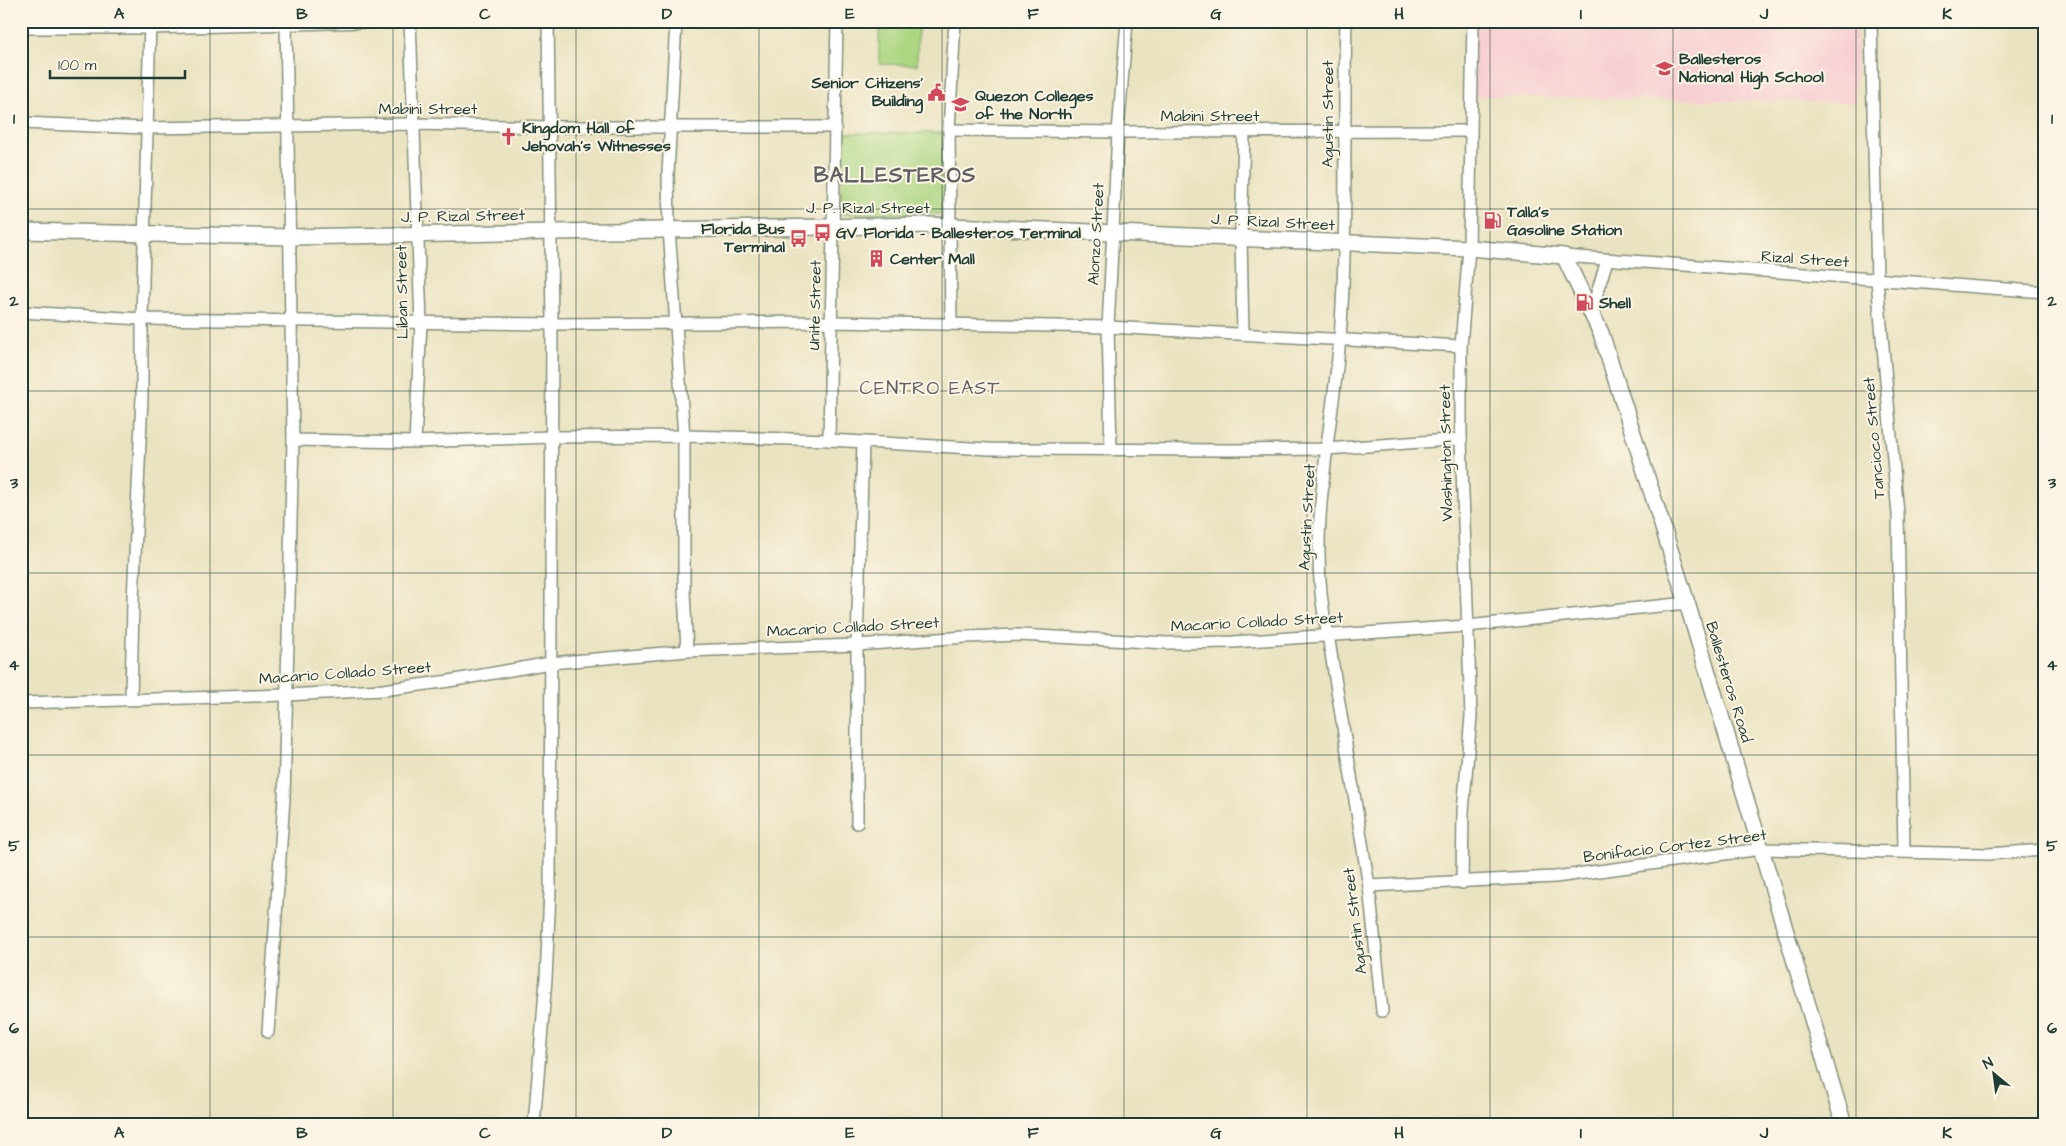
<svg xmlns="http://www.w3.org/2000/svg" width="2066" height="1146" font-family="'Architects Daughter',sans-serif">
<rect width="100%" height="100%" fill="#fcf5e5"/>
<filter id="ink" filterUnits="userSpaceOnUse"><feTurbulence type="fractalNoise" baseFrequency=".02" numOctaves="2"/><feDisplacementMap in="SourceGraphic" scale="10" xChannelSelector="R" yChannelSelector="G"/><feConvolveMatrix kernelMatrix="1 2 1 2 8 2 1 2 1" color-interpolation-filters="sRGB"/></filter>
<filter id="wash" filterUnits="userSpaceOnUse"><feTurbulence type="fractalNoise" baseFrequency=".0096" numOctaves="4" result="noise"/><feDisplacementMap in="SourceGraphic" scale="20" xChannelSelector="R" yChannelSelector="G"/><feGaussianBlur stdDeviation="1.12" result="paint"/><feColorMatrix in="noise" values="0 0 0 0 0 0 0 0 0 0 0 0 0 0 0 0 0 1.4 0 .05"/><feComposite in="paint" operator="in"/></filter>
<g filter="url(#wash)">
<rect width="100%" height="100%" fill="#eae3c1"/>
<polygon fill="#f7cfd3" points="1476,21 1857,21 1855,103 1472,96"/>
<g fill="#acd681" stroke="#668a5a">
<polygon points="879,27 918,27 917,65 879,64"/>
<polygon points="841,133 945,133 946,214 841,214"/>
</g>
</g>
<g filter="url(#ink)">
<g fill="none" stroke-linecap="round" stroke-linejoin="round">
<defs>
<g id="minor">
<polyline points="410,21 421,323 415,442"/>
<polyline points="676,21 668,174 669,229 684,436 684,591 687,651"/>
<path d="M1346 21C1343 127 1348 233 1340 338 1332 433 1305 541 1328 635L1369 886 1382 1011"/>
<polyline points="1871,21 1877,280 1898,514 1904,851"/>
<polyline points="21,28 149,28 402,21"/>
<polyline points="21,123 146,128 414,124 549,127 835,127"/>
<polyline points="949,130 1118,132 1470,131"/>
<polyline points="1564,256 2045,292"/>
<polyline points="1592,310 1607,260"/>
<polyline points="21,312 142,319 552,324 831,322 1108,327 1461,346"/>
<polyline points="951,324 949,130 955,21"/>
<polyline points="1243,334 1241,237 1244,132"/>
<polyline points="293,440 415,442 551,437 684,436 829,440 989,449 1232,450 1327,449 1461,439"/>
<polyline points="829,440 837,21"/>
<polyline points="1111,449 1108,327 1118,132 1127,21"/>
<polyline points="131,699 133,601 142,397 142,319 150,21"/>
<polyline points="21,703 286,695 383,690 449,681 550,663 687,651 857,645 965,637 1019,635 1167,643 1233,642 1467,626 1687,603"/>
<polyline points="857,823 857,645 863,442"/>
<polyline points="1462,883 1463,812 1471,716 1461,439 1461,346 1469,248 1473,21"/>
<polyline points="1369,886 1555,877 1761,849 1988,854 2045,850"/>
<polyline points="268,1032 284,799 293,440 286,21"/>
<polyline points="534,1125 546,979 550,891 552,324 548,21"/>
</g>
<polyline id="major" points="21,231 290,237 928,225 1469,248 1564,256 1601,333 1687,603 1844,1125"/>
</defs>
<use href="#minor" stroke="#84907a" stroke-width="14"/>
<use href="#major" stroke="#84907a" stroke-width="18"/>
<use href="#minor" stroke="#fff" stroke-width="11"/>
<use href="#major" stroke="#fff" stroke-width="15"/>
</g>
</g>
<path fill="none" stroke="#1f3d34" stroke-width="1" stroke-opacity="0.55" d="M210 21V1125M393 21V1125M576 21V1125M759 21V1125M942 21V1125M1124 21V1125M1307 21V1125M1490 21V1125M1673 21V1125M1856 21V1125M21 209H2045M21 391H2045M21 573H2045M21 755H2045M21 937H2045"/>
<defs>
<symbol id="school-bare" viewBox="-9 -9 18 18"><path d="M0-5L7-2L0 1L-7-2ZM-4 1L0 2.5L4 1V4Q0 6-4 4Z" fill="#d1495b" stroke="#fcf5e5" stroke-width="2.5" paint-order="stroke"/></symbol>
<symbol id="civic-bare" viewBox="-9 -9 18 18"><path d="M-.6-6.5H3V-4.5H.6V-3L4-1V1h2V6H-6V1h2V-1L-.6-3ZM-1.2 2.5V6h2.4V2.5Z" fill="#d1495b" stroke="#fcf5e5" stroke-width="2.5" paint-order="stroke"/></symbol>
<symbol id="university-bare" viewBox="-9 -9 18 18"><path d="M0-5L7-2L0 1L-7-2ZM-4 1L0 2.5L4 1V4Q0 6-4 4Z" fill="#d1495b" stroke="#fcf5e5" stroke-width="2.5" paint-order="stroke"/></symbol>
<symbol id="church-bare" viewBox="-9 -9 18 18"><path d="M-1.2-6h2.4v3.5h3.3v2.4h-3.3V6h-2.4V-.1h-3.3v-2.4h3.3Z" fill="#d1495b" stroke="#fcf5e5" stroke-width="2.5" paint-order="stroke"/></symbol>
<symbol id="fuel-bare" viewBox="-9 -9 18 18"><path d="M-5.5-6h7V0h2V4h1.3V-2.5L3-4.5l.8-.8L6-3V5H2.5V1h-1V6h-7ZM-4.2-4.7v3.2H.2V-4.7Z" fill="#d1495b" stroke="#fcf5e5" stroke-width="2.5" paint-order="stroke"/></symbol>
<symbol id="bus-bare" viewBox="-9 -9 18 18"><path d="M-5-6H5V4H4V6H2V4H-2V6H-4V4H-5ZM-3.5-4V0h7V-4ZM-3.5 1.2v1.5H-2V1.2ZM2 1.2v1.5H3.5V1.2Z" fill="#d1495b" stroke="#fcf5e5" stroke-width="2.5" paint-order="stroke"/></symbol>
<symbol id="building-bare" viewBox="-9 -9 18 18"><path d="M-4-6H4V6H1V3H-1V6H-4ZM-2.5-4.3h1.7v1.8h-1.7ZM.8-4.3h1.7v1.8H.8ZM-2.5-1h1.7V.8h-1.7ZM.8-1h1.7V.8H.8Z" fill="#d1495b" stroke="#fcf5e5" stroke-width="2.5" paint-order="stroke"/></symbol>
</defs>
<g fill-rule="evenodd">
<use href="#school-bare" x="1652" y="56" width="25" height="25"/>
<use href="#civic-bare" x="924" y="80" width="25" height="25"/>
<use href="#university-bare" x="948" y="92" width="25" height="25"/>
<use href="#church-bare" x="496" y="124" width="25" height="25"/>
<use href="#fuel-bare" x="1480" y="208" width="25" height="25"/>
<use href="#bus-bare" x="810" y="220" width="25" height="25"/>
<use href="#bus-bare" x="786" y="226" width="25" height="25"/>
<use href="#building-bare" x="864" y="246" width="25" height="25"/>
<use href="#fuel-bare" x="1572" y="290" width="25" height="25"/>
</g>
<g text-anchor="middle" dominant-baseline="central" stroke-width="4" stroke-linejoin="round" paint-order="stroke">
<g font-size="16" font-weight="bold" fill="#1f3d34" stroke="#fcf5e5" text-anchor="start">
<text x="1679" y="59">Ballesteros<tspan x="1679" dy="18">National High School</tspan></text>
<text x="923" y="83" text-anchor="end">Senior Citizens'<tspan x="923" dy="18">Building</tspan></text>
<text x="975" y="96">Quezon Colleges<tspan x="975" dy="18">of the North</tspan></text>
<text x="522" y="128">Kingdom Hall of<tspan x="522" dy="18">Jehovah's Witnesses</tspan></text>
<text x="1507" y="212">Talla's<tspan x="1507" dy="18">Gasoline Station</tspan></text>
<text x="785" y="229" text-anchor="end">Florida Bus<tspan x="785" dy="18">Terminal</tspan></text>
<text x="836" y="233">GV Florida - Ballesteros Terminal</text>
<text x="890" y="259">Center Mall</text>
<text x="1599" y="303">Shell</text>
</g>
<g font-size="16" fill="#1f3d34" stroke="#fcf5e5">
<text x="428" y="109">Mabini Street</text>
<text transform="translate(1328 114) rotate(-90)">Agustin Street</text>
<text x="1210" y="116">Mabini Street</text>
<text x="868" y="208">J. P. Rizal Street</text>
<text transform="translate(463 216) rotate(-1)">J. P. Rizal Street</text>
<text transform="translate(1273 222) rotate(3)">J. P. Rizal Street</text>
<text transform="translate(1096 234) rotate(-87)">Alonzo Street</text>
<text transform="translate(1805 259) rotate(4)">Rizal Street</text>
<text transform="translate(402 292) rotate(-91)">Liban Street</text>
<text transform="translate(815 305) rotate(-89)">Unite Street</text>
<text transform="translate(1874 438) rotate(-95)">Tancioco Street</text>
<text transform="translate(1446 453) rotate(-91)">Washington Street</text>
<text transform="translate(1307 517) rotate(-87)">Agustin Street</text>
<text transform="translate(1257 622) rotate(-3)">Macario Collado Street</text>
<text transform="translate(853 627) rotate(-3)">Macario Collado Street</text>
<text transform="translate(345 673) rotate(-4)">Macario Collado Street</text>
<text transform="translate(1729 682) rotate(73)">Ballesteros Road</text>
<text transform="translate(1675 846) rotate(-7)">Bonifacio Cortez Street</text>
<text transform="translate(1355 921) rotate(-97)">Agustin Street</text>
</g>
<g font-size="19" letter-spacing="1" fill="#606164" stroke="#fcf5e5">
<text x="930" y="388">CENTRO EAST</text>
</g>
<g font-size="21" font-weight="bold" letter-spacing="1" fill="#606164" stroke="#fcf5e5">
<text x="895" y="175">BALLESTEROS</text>
</g>
</g>
<rect width="2066" height="1146" fill="none" stroke="#fcf5e5" stroke-width="55"/>
<g transform="translate(1994 1074) rotate(331)" stroke="#fcf5e5" stroke-width="4" paint-order="stroke">
<path d="M0-4L9 19L0 12L-9 19Z" fill="#1f3d34"/>
<text y="-8" font-size="14" font-weight="bold" text-anchor="middle" fill="#1f3d34">N</text>
</g>
<path d="M50 70v8h135v-8" fill="none" stroke="#1f3d34" stroke-width="2.5"/>
<text x="58" y="70" font-size="15" fill="#1f3d34" stroke="#fcf5e5" stroke-width="4" paint-order="stroke">100 m</text>
<rect x="28" y="28" width="2010" height="1090" fill="none" stroke="#1f3d34" stroke-width="2"/>
<g font-size="16" text-anchor="middle" font-weight="bold" fill="#1f3d34">
<text x="119" y="19">A</text>
<text x="302" y="19">B</text>
<text x="485" y="19">C</text>
<text x="667" y="19">D</text>
<text x="850" y="19">E</text>
<text x="1033" y="19">F</text>
<text x="1216" y="19">G</text>
<text x="1399" y="19">H</text>
<text x="1581" y="19">I</text>
<text x="1764" y="19">J</text>
<text x="1947" y="19">K</text>
<text x="14" y="124">1</text>
<text x="2052" y="124">1</text>
<text x="14" y="306">2</text>
<text x="2052" y="306">2</text>
<text x="14" y="488">3</text>
<text x="2052" y="488">3</text>
<text x="14" y="670">4</text>
<text x="2052" y="670">4</text>
<text x="14" y="851">5</text>
<text x="2052" y="851">5</text>
<text x="14" y="1033">6</text>
<text x="2052" y="1033">6</text>
<text x="119" y="1138">A</text>
<text x="302" y="1138">B</text>
<text x="485" y="1138">C</text>
<text x="667" y="1138">D</text>
<text x="850" y="1138">E</text>
<text x="1033" y="1138">F</text>
<text x="1216" y="1138">G</text>
<text x="1399" y="1138">H</text>
<text x="1581" y="1138">I</text>
<text x="1764" y="1138">J</text>
<text x="1947" y="1138">K</text>
</g>
</svg>
